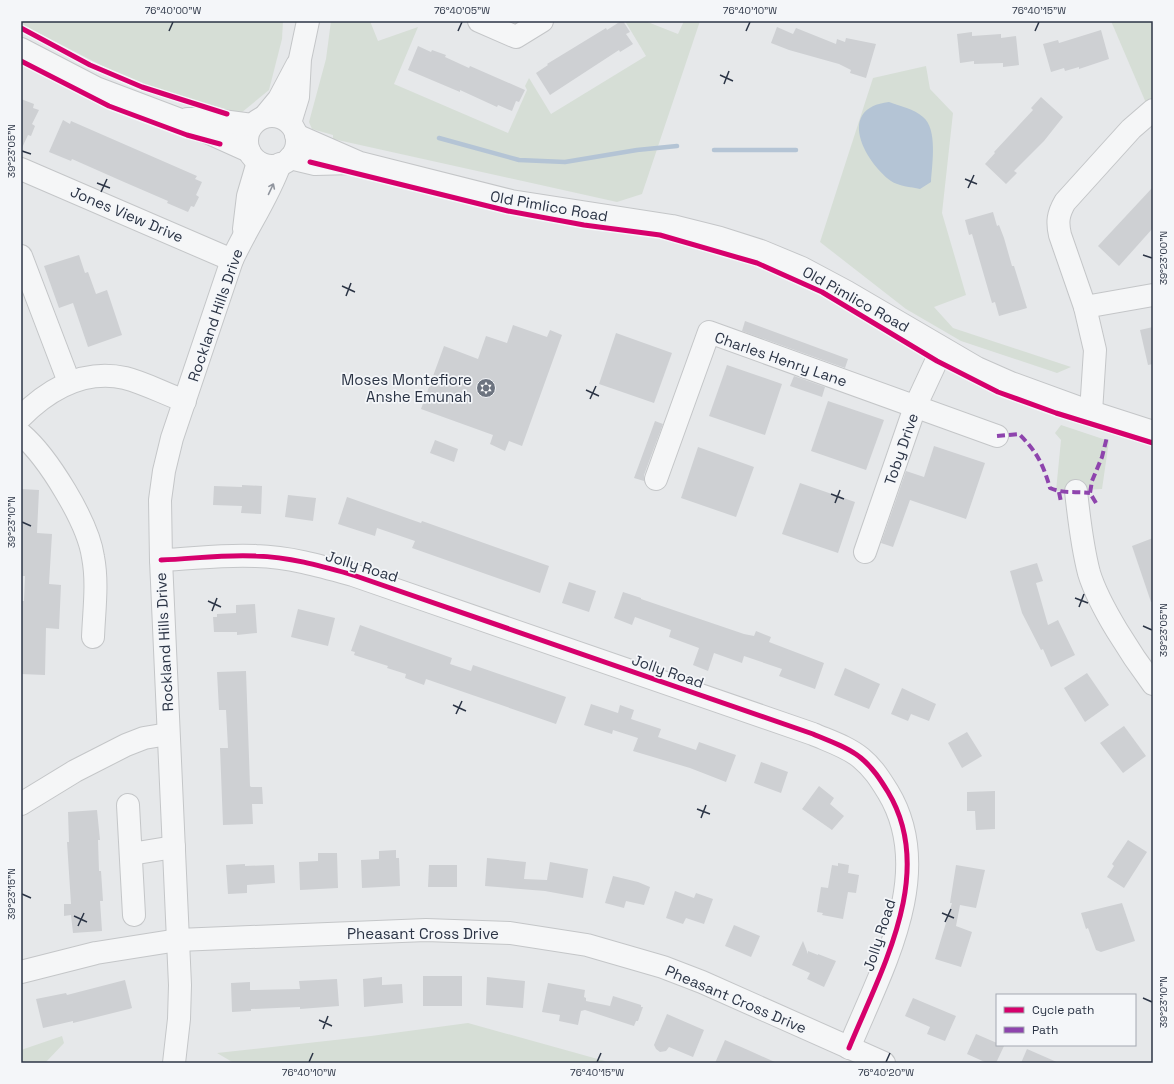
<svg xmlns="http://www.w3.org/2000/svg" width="1174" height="1084" font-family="'Space Grotesk',sans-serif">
<rect width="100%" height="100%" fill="#e6e8ea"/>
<g fill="#d6ded6">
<polygon points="21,21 283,21 282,39 269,90 241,113 177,96 124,77 21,24"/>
<polygon points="331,21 370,21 378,41 418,27 394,84 508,133 527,90 525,86 529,78 551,114 646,56 625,21 645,21 678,34 684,21 700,21 642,194 617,202 333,139 333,135 312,129 309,122 326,59"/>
<polygon points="1111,21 1153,21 1153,98 1146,103"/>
<polygon points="926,66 930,89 953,113 942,213 966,295 934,307 953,328 1071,367 1057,373 961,341 906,309 820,242 873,78"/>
<polygon points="1061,425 1109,441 1102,489 1056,491 1061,440 1055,433"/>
<polygon points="468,1023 612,1063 234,1063 217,1053 371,1036"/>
<polygon points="62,1036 64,1043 45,1063 21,1063 21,1050"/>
</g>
<path fill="#b4c4d5" d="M889 102C900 106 914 109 923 117 938 129 932 165 931 182L920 189C911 187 898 186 891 181 864 161 836 108 889 102Z"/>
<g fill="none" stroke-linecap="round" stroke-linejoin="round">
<g stroke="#b4c4d5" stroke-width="4.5">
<polyline points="439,138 519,160 565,162 637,150 677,146"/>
<polyline points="714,150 796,150"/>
</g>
</g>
<g fill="#ced0d3">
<polygon points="621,21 623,21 630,32 626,34 633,44 620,52 619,50 550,95 536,73 548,65 547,64 606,28 607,30"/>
<polygon points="777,27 793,34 796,28 836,44 837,39 845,42 846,38 876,44 866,78 850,73 851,70 839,64 789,50 771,43"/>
<polygon points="1101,30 1109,59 1079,69 1079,67 1065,71 1064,68 1051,72 1043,44 1058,40 1059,43"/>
<polygon points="972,32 972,36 1001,34 1001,38 1016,36 1019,65 1003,67 1003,63 974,64 974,61 960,63 957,34"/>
<polygon points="418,46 431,52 432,50 446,55 445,57 469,68 470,66 525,90 519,102 516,101 512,111 498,105 497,107 460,90 460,92 408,70"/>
<polygon points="1041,97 1063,117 1044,141 1014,171 1017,173 1006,184 985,164 995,153 994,152 1033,110 1031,108"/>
<polygon points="21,99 34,104 33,108 39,110 32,124 35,126 31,136 28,135 21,150"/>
<polygon points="63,120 70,124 71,121 197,176 195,179 202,182 196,195 199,197 194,207 191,206 188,212 167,203 168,201 124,182 72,159 71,161 49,152"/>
<polygon points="1153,187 1153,228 1119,266 1098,246"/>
<polygon points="993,212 997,226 999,225 1004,238 1012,266 1014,266 1027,308 999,316 995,302 992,303 972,234 969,235 965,220"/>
<polygon points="79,255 85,273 88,272 96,294 107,290 122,335 88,347 73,303 59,308 44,266"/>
<polygon points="745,321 848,359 845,368 742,331"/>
<polygon points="513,325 547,337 550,330 562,335 522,446 509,441 505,451 490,444 493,435 421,409 444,346 478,359 486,336 507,343"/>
<polygon points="1153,327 1153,364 1148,365 1140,330"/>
<polygon points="616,333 672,353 654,403 599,384"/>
<polygon points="727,365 782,384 765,435 709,416"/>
<polygon points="794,376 825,387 822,397 790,386"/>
<polygon points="828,401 884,420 866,470 811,451"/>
<polygon points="655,421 663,424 644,475 644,481 634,478"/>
<polygon points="435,440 458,449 454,462 430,453"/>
<polygon points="934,446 985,463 966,519 910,500 893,547 881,543 906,471 924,477"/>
<polygon points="698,447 754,467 736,517 681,498"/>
<polygon points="800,483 855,502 838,553 782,534"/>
<polygon points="242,485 262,486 261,514 241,513 242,506 213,505 214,486 242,487"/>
<polygon points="21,489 39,490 37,533 52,534 49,584 61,585 59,629 46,628 45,675 21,674 21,601 24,601 25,576 21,576"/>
<polygon points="288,495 316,498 313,521 285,517"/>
<polygon points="347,497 421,523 422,521 549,566 540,593 412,548 415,541 377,528 375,536 338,524"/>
<polygon points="1153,538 1153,602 1151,602 1132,546"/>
<polygon points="1037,563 1043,581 1036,583 1048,625 1058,620 1075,655 1051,667 1043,649 1041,650 1022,613 1010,571"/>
<polygon points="569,582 596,591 589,612 562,603"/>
<polygon points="623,592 641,598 641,599 744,634 754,636 756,631 771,637 769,642 824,663 815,689 779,676 782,669 744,656 742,663 714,653 708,671 693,665 699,648 669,637 671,630 635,617 632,625 614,618"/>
<polygon points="255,604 257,633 237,635 237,632 214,632 213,617 217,617 217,614 236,613 236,605"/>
<polygon points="298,609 335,618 328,646 291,637"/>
<polygon points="360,625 452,658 450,664 471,671 473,665 566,697 556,724 426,679 424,685 405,678 406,674 387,668 388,666 354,655 355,652 351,651"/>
<polygon points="845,668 880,684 869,709 834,695"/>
<polygon points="246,671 250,786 251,787 262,787 263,804 252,804 253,824 223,825 220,748 228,748 226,710 219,710 217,672"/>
<polygon points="1087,673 1109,705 1085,722 1064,688"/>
<polygon points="902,688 936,704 929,721 911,714 908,721 891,714"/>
<polygon points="591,704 618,713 620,705 634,710 631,719 661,729 658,737 696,750 699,742 736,755 726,782 690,768 633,751 638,738 613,730 612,734 584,725"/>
<polygon points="1124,726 1146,756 1123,773 1100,743"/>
<polygon points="967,732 982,756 962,768 948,743"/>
<polygon points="761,762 788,772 781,793 754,783"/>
<polygon points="819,786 834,798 830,804 844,816 832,830 802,809"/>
<polygon points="995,791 995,829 976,830 975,811 967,811 967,792"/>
<polygon points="97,810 100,840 98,840 99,871 101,871 103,901 100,901 102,931 73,933 71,915 64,916 64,904 71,904 67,842 69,842 68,812"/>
<polygon points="1128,840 1147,852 1124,888 1107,877 1114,866 1112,864"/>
<polygon points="396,850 396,858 399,858 400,886 362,888 361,860 379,859 379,851"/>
<polygon points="318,853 337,853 338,888 300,890 299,862 318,861"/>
<polygon points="487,858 526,862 524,879 547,880 550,862 588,869 583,898 545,891 485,886"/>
<polygon points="838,863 849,865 848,873 859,875 856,893 848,892 843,919 822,915 823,913 817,912 821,887 828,888 832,865 838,866"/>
<polygon points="245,864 245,866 274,865 275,883 247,885 247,893 228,894 226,865"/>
<polygon points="429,865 457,865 457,887 428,887"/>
<polygon points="956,865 985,870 976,908 960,905 956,926 972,932 961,967 935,959 952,903 950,903"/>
<polygon points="613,876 638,882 650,887 644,905 626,901 624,908 605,903"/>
<polygon points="675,891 694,898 696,893 713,899 704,924 686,918 683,924 666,918"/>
<polygon points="1122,903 1135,941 1101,952 1096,950 1088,928 1086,929 1081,913"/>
<polygon points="734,925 760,936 751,957 725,946"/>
<polygon points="803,941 808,954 808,951 818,955 818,954 836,961 824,987 807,979 810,973 792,965"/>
<rect x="423" y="976" width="39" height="30"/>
<polygon points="382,977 382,985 402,984 403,1003 364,1007 363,979"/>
<polygon points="487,977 525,981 523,1008 486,1005"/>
<polygon points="337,979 339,1006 300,1009 300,1007 251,1009 251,1011 232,1012 231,983 250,982 250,990 300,989 299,981"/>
<polygon points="125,980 132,1008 129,1009 73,1023 73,1021 43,1028 36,999 66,993 67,995"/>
<polygon points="548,983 585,990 584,997 586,998 586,1001 610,1006 613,996 641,1005 641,1007 643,1007 638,1021 636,1021 634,1026 585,1010 581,1011 578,1025 559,1021 560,1015 542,1012"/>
<polygon points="913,998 956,1016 945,1041 927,1034 930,1027 905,1016"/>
<polygon points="667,1014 704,1030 693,1057 669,1047 666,1051 660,1052 656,1049 654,1045"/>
<polygon points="976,1034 997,1043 997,1045 1004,1046 996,1063 987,1063 967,1054"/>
<polygon points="725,1040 748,1050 777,1063 715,1063"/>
<polygon points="1027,1049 1059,1063 1021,1063"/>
</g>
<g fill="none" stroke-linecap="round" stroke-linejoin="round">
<defs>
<g id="minor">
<polyline points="479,21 516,37 542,21"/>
<polyline points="21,49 96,88 178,119 249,151"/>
<circle cx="272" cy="141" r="25"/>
<polyline points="265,116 279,99 297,65"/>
<polyline points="187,119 207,119 252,125"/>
<polyline points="290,123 298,97 300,59 308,21"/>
<polyline points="296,135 360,163 511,201 672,226 720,238 761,251 802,268 847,292 977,368 1011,383 1091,412 1153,432"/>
<polyline points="290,158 315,164 354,163"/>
<polyline points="21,169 232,260"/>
<polyline points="244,229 248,196 258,162"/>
<polyline points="21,256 69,382"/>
<polyline points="1085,307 1153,295"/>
<path d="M1091 412 1095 350 1085 307 1060 235C1057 222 1058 214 1065 202L1131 129 1153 110"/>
<path d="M21 417C49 389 84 369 125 378 145 383 165 394 185 401"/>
<path d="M21 434C48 457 88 522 93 557 98 583 94 611 93 637"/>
<polyline points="656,479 709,332 997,436"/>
<path d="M1076 491C1079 519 1082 546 1089 573 1099 606 1132 656 1153 684"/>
<polyline points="865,552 915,407 942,349"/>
<path d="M161 560C192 559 225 554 256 556 290 557 321 566 353 575L813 734C829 741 848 747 861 758 873 768 880 779 888 792 937 873 881 970 849 1048"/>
<polyline points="21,804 75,771 126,745 144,738 168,734"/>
<polyline points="128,805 134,915"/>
<polyline points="131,854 174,847"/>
<polyline points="21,972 96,953 178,940 426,930 510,933 587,945 663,967 702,982 884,1063"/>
<path d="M174 1063 179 1019 180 985 161 560 160 500 164 471 172 438 232 260C247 227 268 198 280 164"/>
</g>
</defs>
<use href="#minor" stroke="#c4c6c8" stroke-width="24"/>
<use href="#minor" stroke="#f5f6f7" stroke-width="22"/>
<g stroke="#8e44ad" stroke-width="4" stroke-dasharray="8 4" stroke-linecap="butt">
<path d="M997 436 1019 434C1037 452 1043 464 1050 488 1063 494 1076 491 1090 493"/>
<polyline points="1059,492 1061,502"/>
<polyline points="1096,503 1090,493 1092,481 1102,457 1107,437"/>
</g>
<defs>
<g id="cycleway">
<polyline points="21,28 90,65 142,87 227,114"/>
<polyline points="21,61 109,106 187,135 220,144"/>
<polyline points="310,162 508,211 584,225 660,235 757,263 822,292 937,361 998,392 1056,413 1153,443"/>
<path d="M161 560C192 559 225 554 256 556 290 557 321 566 353 575L813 734C829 741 848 747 861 758 873 768 880 779 888 792 937 873 881 970 849 1048"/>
</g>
</defs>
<use href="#cycleway" stroke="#f4f6f9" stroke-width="8"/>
<use href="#cycleway" stroke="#d6006c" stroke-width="5"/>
</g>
<defs><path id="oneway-shaft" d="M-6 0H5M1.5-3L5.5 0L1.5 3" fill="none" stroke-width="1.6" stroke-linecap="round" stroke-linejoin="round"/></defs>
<use stroke="#90959e" href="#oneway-shaft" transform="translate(271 189) rotate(-65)"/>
<path fill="none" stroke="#2b3445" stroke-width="1.5" d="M169 31 173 22M458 31 462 22M746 31 750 22M1035 31 1039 22M720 75 733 81M724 84 729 71M22 151 31 154M965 179 977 184M97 183 110 188M968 188 974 175M101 192 107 179M1143 255 1152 258M342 286 355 292M346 296 351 283M586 390 599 396M590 399 596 386M831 494 844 499M835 503 840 490M22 522 31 526M1075 598 1088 603M208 601 221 607M1079 607 1084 594M212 611 217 598M1143 626 1152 630M453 705 466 711M456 714 462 701M697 809 710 814M701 818 706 805M22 894 31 898M942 913 954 918M74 916 87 922M945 922 951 909M78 926 84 913M1143 998 1152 1002M319 1020 332 1026M323 1029 328 1016M309 1062 313 1053M597 1062 601 1053M886 1062 890 1053"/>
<defs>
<symbol id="synagogue-disc" viewBox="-11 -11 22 22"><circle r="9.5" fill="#6c737f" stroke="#f4f6f9"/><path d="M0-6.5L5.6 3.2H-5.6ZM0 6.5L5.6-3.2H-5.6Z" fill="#fff"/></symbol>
</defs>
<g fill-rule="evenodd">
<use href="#synagogue-disc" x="475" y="377" width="22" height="22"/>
</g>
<g text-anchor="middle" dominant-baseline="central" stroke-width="3.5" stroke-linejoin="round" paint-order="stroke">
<g font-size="15" fill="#2b3445" stroke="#f4f6f9">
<text transform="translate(549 206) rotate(10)">Old Pimlico Road</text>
<text transform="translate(127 214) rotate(23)">Jones View Drive</text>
<text transform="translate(856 299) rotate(29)">Old Pimlico Road</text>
<text transform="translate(215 315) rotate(-71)">Rockland Hills Drive</text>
<text transform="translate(781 359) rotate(19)">Charles Henry Lane</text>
<text transform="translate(901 449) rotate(-71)">Toby Drive</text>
<text transform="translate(362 566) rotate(17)">Jolly Road</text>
<text transform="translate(164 642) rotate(-93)">Rockland Hills Drive</text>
<text transform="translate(668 671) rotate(19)">Jolly Road</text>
<text x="423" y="933">Pheasant Cross Drive</text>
<text transform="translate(879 935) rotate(-72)">Jolly Road</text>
<text transform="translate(736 999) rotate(23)">Pheasant Cross Drive</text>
</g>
<g font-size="15" fill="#2b3445" stroke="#f4f6f9" text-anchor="end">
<text x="472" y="379">Moses Montefiore<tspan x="472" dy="17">Anshe Emunah</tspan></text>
</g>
</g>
<rect width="1174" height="1084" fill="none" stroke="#f4f6f9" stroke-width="44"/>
<rect x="996" y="994" width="140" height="52" fill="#f4f6f9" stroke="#a4a8b1"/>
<rect x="1004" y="1007" width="20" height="6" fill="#d6006c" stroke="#a4a8b1"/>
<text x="1032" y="1014" font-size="12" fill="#2b3445">Cycle path</text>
<rect x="1004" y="1027" width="20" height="6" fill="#8e44ad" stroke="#a4a8b1"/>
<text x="1032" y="1034" font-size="12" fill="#2b3445">Path</text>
<rect x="22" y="22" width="1130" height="1040" fill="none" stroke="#2b3445" stroke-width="1.5"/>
<g font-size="10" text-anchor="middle" fill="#2b3445">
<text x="173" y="14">76°40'00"W</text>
<text x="462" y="14">76°40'05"W</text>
<text x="750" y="14">76°40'10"W</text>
<text x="1039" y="14">76°40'15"W</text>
<text transform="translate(11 151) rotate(-90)" y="4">39°23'05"N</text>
<text transform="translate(1163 258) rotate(-90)" y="4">39°23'00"N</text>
<text transform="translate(11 522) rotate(-90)" y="4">39°23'10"N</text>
<text transform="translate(1163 630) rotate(-90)" y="4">39°23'05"N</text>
<text transform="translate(11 894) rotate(-90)" y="4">39°23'15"N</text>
<text transform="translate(1163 1002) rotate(-90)" y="4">39°23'10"N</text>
<text x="309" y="1076">76°40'10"W</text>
<text x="597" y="1076">76°40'15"W</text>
<text x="886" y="1076">76°40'20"W</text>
</g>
</svg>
